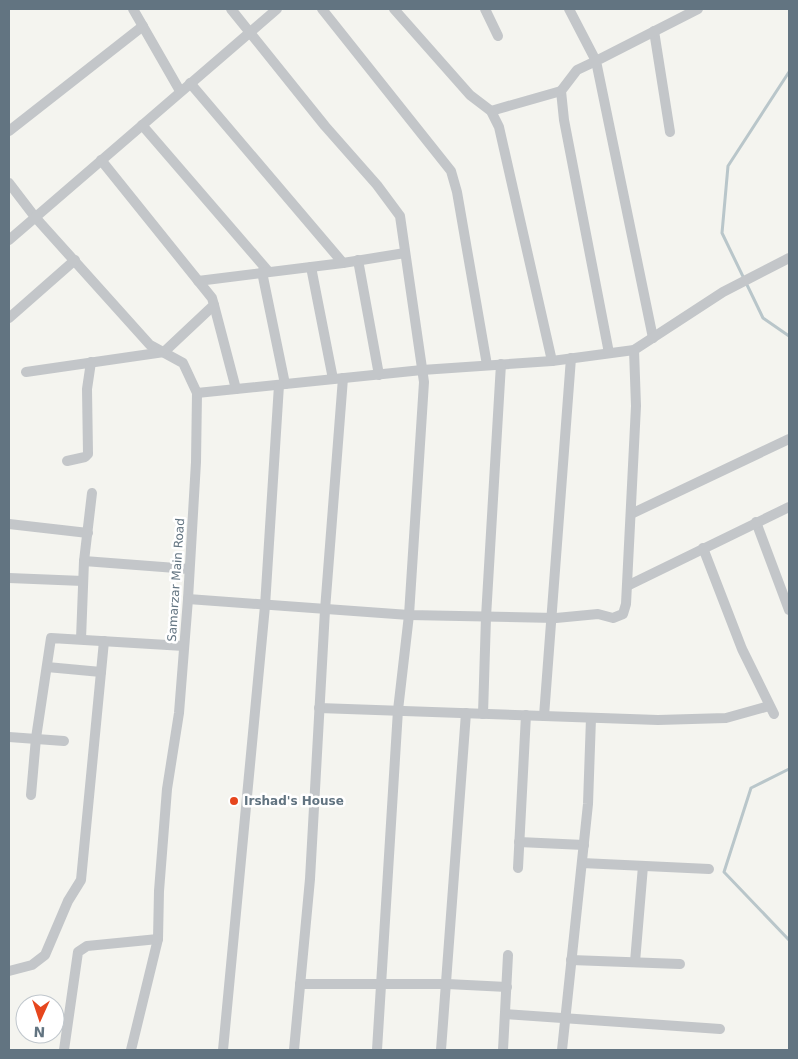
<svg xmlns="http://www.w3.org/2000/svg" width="798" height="1059" font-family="'DejaVu Sans',sans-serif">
<rect width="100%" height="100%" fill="#f4f4ef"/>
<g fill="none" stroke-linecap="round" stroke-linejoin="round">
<g stroke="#b9c6ca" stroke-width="3">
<polyline points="789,72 728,166 722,233 763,318 789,336"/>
<polyline points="789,769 751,788 724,872 789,940"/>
</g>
<g stroke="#c3c6c9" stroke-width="10">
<polyline points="133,9 180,91"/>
<polyline points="231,9 325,126 377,185 400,216 424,382 409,615 398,710 377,1050"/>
<polyline points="322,9 451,171 457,192 487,365"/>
<polyline points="394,9 470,95 491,111 499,127 552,361"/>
<polyline points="485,9 498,36"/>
<polyline points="569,9 596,61 577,70 561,91 564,120 609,353"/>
<polyline points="654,31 670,132"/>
<polyline points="190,83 343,263"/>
<polyline points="491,111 561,91"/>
<polyline points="142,125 268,271"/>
<polyline points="9,131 143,26"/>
<polyline points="9,183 35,217 150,345 183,363 197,393 196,462 188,599 179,713 167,789 159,891 158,939 131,1050"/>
<polyline points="9,240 277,9"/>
<polyline points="358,260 379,375"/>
<polyline points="311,267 333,379"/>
<polyline points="262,272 285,384"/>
<polyline points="198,281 343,263 405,253"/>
<polyline points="214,305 236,389"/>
<polyline points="9,318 75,260"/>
<polyline points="653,338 596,61 698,9"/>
<polyline points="26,372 164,352 214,305 212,298 101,160"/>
<polyline points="197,393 422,370 552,361 634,350 723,292 789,258"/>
<polyline points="67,461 85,457 88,454 87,389 91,362"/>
<polyline points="631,514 789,439"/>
<polyline points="756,522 789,610"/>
<polyline points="9,524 88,533"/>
<polyline points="703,548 742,649 774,714"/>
<polyline points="84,561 189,569"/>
<polyline points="9,578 83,581"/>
<polyline points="627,586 789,507"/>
<polyline points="188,599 409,615 556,618 598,614 613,618 623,614 626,604 636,406 634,350"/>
<polyline points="81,639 84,561 92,493"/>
<polyline points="47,667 101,672"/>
<polyline points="319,708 658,720 726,718 769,706"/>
<polyline points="483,714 486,617 501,364"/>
<polyline points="544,716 571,358"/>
<polyline points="9,737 64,741"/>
<polyline points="31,795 36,738 51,638 184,646"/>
<polyline points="519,842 584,845"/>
<polyline points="582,863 709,869"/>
<polyline points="518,868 526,715"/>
<polyline points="571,960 680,964"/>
<polyline points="635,962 643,866"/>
<polyline points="9,971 32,965 45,955 68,901 81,880 104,641"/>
<polyline points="300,984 447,984 507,987"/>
<polyline points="506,1014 720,1029"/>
<polyline points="64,1050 78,952 87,946 158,939"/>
<polyline points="223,1050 265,606 279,385"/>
<polyline points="294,1050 310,879 325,610 343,378"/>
<polyline points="441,1050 466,713"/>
<polyline points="503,1050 508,955"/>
<polyline points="562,1050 588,804 591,718"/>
</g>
</g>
<circle fill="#e6461d" stroke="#fff" stroke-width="2" cx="234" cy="801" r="5"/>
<g text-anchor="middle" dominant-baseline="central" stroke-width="5" stroke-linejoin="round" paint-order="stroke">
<g font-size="12" fill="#627481" stroke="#fff">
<text transform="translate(176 580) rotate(-86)">Samarzar Main Road</text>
</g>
<g font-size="12" font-weight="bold" fill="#627481" stroke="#fff" text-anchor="start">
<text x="244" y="801">Irshad's House</text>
</g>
</g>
<rect width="798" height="1059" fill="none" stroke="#627481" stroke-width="20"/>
<g transform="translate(40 1019) rotate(183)"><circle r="24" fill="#ffffff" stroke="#c0c7cd"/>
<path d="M0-4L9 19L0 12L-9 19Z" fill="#e6461d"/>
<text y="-8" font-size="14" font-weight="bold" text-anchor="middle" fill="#627481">N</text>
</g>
</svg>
